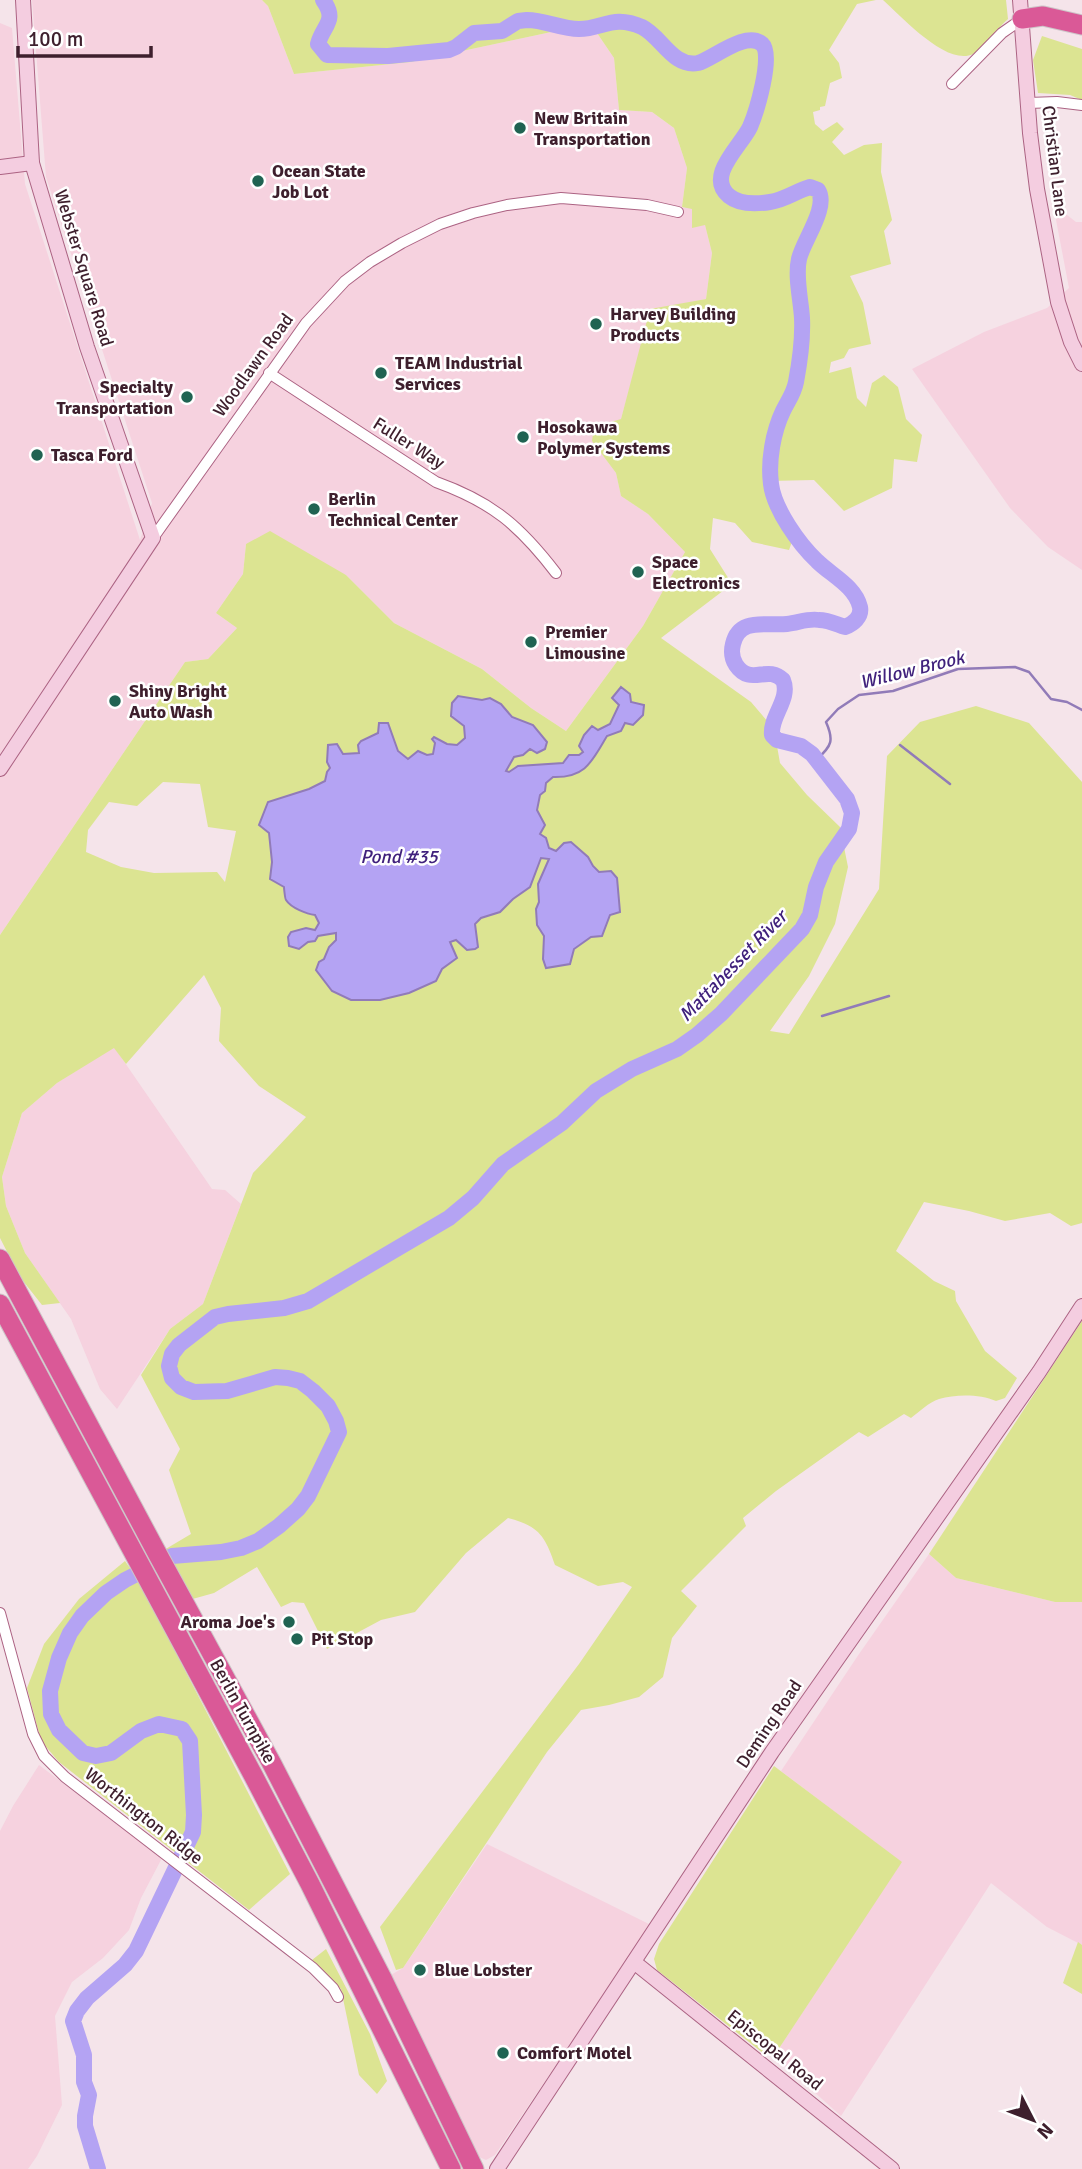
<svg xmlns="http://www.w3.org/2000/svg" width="1082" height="2169" font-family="Signika,sans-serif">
<rect width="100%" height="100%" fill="#f5e4ea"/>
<g fill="#f6d2df">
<polygon points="32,0 262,0 268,6 294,74 411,62 556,31 597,33 614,58 619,110 652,112 674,128 687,168 682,207 692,208 705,225 712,253 706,299 651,310 621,419 592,441 616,473 621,496 648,514 685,552 643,626 566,731 531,708 482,669 394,623 346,575 246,544 243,574 216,613 237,628 208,659 185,662 0,935 0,23 12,28 25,184 140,540 152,503 46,177"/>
<polygon points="1053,204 1076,222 1082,222 1082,570 1048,547 1010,508 912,369 984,332 1047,308 1069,288"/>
<polygon points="114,1047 212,1189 225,1190 241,1204 203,1304 170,1329 117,1409 100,1389 71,1319 25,1253 6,1206 2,1177 22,1113 57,1083"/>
<polygon points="929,1554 956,1578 1055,1602 1082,1602 1082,1945 1047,1927 991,1883 841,2116 774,2056 901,1862 781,1771 859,1654"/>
<polygon points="39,1765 162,1858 141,1898 129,1930 103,1958 72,1982 55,2016 62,2105 37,2156 28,2169 0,2169 0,1831 13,1806"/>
<polygon points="487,1844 651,1925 495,2155 486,2160 477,2156 389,1976 403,1968"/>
</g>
<g fill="#dce492" fill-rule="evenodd">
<path d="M262 0H876L857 4 829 50 839 63 842 78 830 83 825 106 820 107V110L813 112 815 124 823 131 837 122 844 129 832 142 844 155 864 145 882 143 881 172 892 220 884 231 891 264 850 276 863 303 871 344 849 349 844 358 831 362 829 373 851 367 857 398 866 407 872 383 884 375 898 387 906 419 922 435 917 462 894 459 892 488 844 511 814 480 768 481 794 536 789 550 752 542 735 523 713 518 710 549 732 584 661 638 751 702 774 729 780 763 807 795 840 827 848 867 835 924 809 976 770 1031 789 1034 879 889 887 756 920 722 976 706 1029 723 1082 782V1223L1071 1226 1050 1213 1005 1221 969 1211 924 1202 896 1251 934 1281 955 1291 956 1301 985 1351 1017 1378 1005 1398 996 1401C980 1394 956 1394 939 1399 929 1402 919 1412 911 1418L904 1414 868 1437 859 1432 776 1491 743 1518 746 1526 681 1591 697 1606 672 1638 663 1677 639 1697 609 1705 581 1710 547 1752 403 1968 396 1970 380 1927 579 1664 632 1587 623 1582 598 1586 555 1565C545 1536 539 1526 508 1518L466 1553 415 1612 381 1620 327 1649 304 1603 292 1602 281 1607 257 1567 214 1593 189 1600 164 1550 191 1534 169 1470 180 1449 141 1375 170 1329 203 1304 253 1173 306 1117 259 1086 219 1041 221 1008 204 975 126 1064 114 1048 57 1083 22 1113 2 1177 6 1206 25 1253 60 1303 42 1305 20 1277 0 1238V935L185 662 208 659 237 628 216 613 243 574 246 544 270 531 346 575 394 623 482 669 531 708 566 731 643 626 685 552 648 514 621 496 616 473 592 441 594 427 621 419 650 309 706 299 712 253 705 225 692 228V209L682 207 687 168 674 128 652 112 619 110 614 58 597 33 556 31 411 62 294 74 268 6ZM163 782 200 784 208 827 236 831 225 882 217 872 154 873 121 867 86 852 88 830 109 802 137 806Z"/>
<path d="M883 0H1006L1008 19C998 28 983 48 973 54 947 67 901 16 883 0Z"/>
<polygon points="1042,36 1082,49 1082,100 1070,95 1038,93 1033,60"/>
<polygon points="1082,1321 1082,1602 1055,1602 956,1578 929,1554"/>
<polygon points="125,1561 139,1581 290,1874 249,1910 59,1762 41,1741 27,1688 44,1644 79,1599"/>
<polygon points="774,1766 902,1862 774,2056 763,2053 657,1970 654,1959 659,1944"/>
<polygon points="1078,1942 1082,1945 1082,1994 1063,1983"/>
<polygon points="326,1949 370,2034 387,2081 377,2094 359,2075 341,1989 312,1960"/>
</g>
<path fill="#b4a3f3" stroke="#917bb8" stroke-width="2" d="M621 687 630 694 631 702 644 705 643 715 633 725 625 723 621 731 607 736C592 761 586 778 553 777L546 783 545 791 540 795 537 810 545 825 540 834 546 838 549 848 556 851 564 843 571 842 588 857 593 866 599 872 611 871 617 878 620 912 610 915 602 936 591 937 574 949 570 964 546 968 543 959 544 936 537 925 536 909 539 902 538 884 549 859 541 858 530 887 513 899 500 912 481 918 475 924 478 947 475 949 467 950 456 940 450 942 457 958 442 969 436 981 409 993 380 1000H351L332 991 316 970 319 962 324 959 329 947 336 940V933L318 936 315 941 308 942 299 949 289 946 288 937 291 932 306 928 315 930 319 923 315 915C307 914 291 908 286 900 285 899 284 888 284 887L270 879 272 862 269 833 259 825 268 802 309 789 325 781 327 772 330 768 327 762 328 745 337 744 343 754 359 753 358 745 361 741 378 733 379 723H388L398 751 408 759 418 751 427 755 433 754 435 743 432 739 434 737 447 744 457 745 465 738 464 726 451 716 452 703 458 696 482 700 490 698 501 704 512 717 533 725 547 742 545 749 537 753 530 749 523 755 514 757 506 771 509 772 518 766 563 763 569 755H579L583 752 579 746 584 735 592 726 598 730 610 724 619 705 612 698Z"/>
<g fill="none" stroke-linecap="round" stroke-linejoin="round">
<g stroke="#917bb8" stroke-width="2.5">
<polyline points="900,745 950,784"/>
<path d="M817 759C832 746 834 740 826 722L838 709 859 695 893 691 958 669 1015 667 1029 672 1051 699 1067 702 1082 710"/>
<polyline points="822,1016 889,996"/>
</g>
<path stroke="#b4a3f3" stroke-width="16" d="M98 2169 85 2126V2116L89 2095 84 2082V2055L73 2021 77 2011 87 1998 125 1965 136 1951 193 1832 194 1815 190 1741 182 1729 159 1724 141 1731 111 1753 96 1756 83 1753 59 1730 51 1714 50 1691 59 1658 70 1633 82 1616 106 1593 125 1580 172 1556 221 1552 241 1548 258 1541 279 1526 298 1509 308 1496 339 1432 336 1421 328 1406 313 1391 300 1381 288 1378 275 1377 227 1391 194 1392 181 1387 172 1378 169 1366 172 1354 179 1345 215 1317 228 1314 284 1308 308 1301 449 1218 473 1198 503 1164 562 1123 596 1091 632 1069 677 1049 697 1035 721 1014 802 929 810 915 816 887 826 862 849 829 852 813 847 799 812 754 801 746 777 740 772 735C770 716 791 699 783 680 767 664 751 687 736 665 732 659 731 652 733 644 739 617 766 626 787 624 798 623 808 618 819 620 828 620 836 624 845 627 853 624 862 617 860 607 855 586 831 575 817 561 799 544 774 509 771 484 768 461 773 432 783 411 788 401 794 393 796 382 800 361 803 339 802 318 801 300 795 277 799 259 803 241 829 207 818 190L810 187C796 191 785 200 770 202 757 204 740 205 729 196 705 176 741 146 750 127 756 113 774 55 762 44 746 30 713 59 698 63 673 68 661 36 642 27 613 14 603 29 579 29 561 29 545 20 527 20L518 21 502 31 474 33 456 47 449 50 388 56 327 55 318 44C323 25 338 21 323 0"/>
<defs>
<g id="street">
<polyline points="952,84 1002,33 1022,19"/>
<polyline points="1028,103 1057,102 1082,105"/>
<path d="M269 373 436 482C492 502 520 526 556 573"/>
<polyline points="153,538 306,323 345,281 370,262 402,243 440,224 473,213 507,205 561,198 647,205 678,212"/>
<polyline points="0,1613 33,1734 44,1756 65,1777 313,1968 333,1988 338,1997"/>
</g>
<g id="secondary">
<polyline points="1020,0 1030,133 1037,189 1058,302 1071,342 1082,364"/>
<polyline points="0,167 32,163"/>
<polyline points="0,769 153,538 87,347 32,163 23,0"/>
<polyline points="634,1962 892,2169"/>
<polyline points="497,2169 772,1752 1039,1372 1082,1306"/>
</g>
<g id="highway">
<polyline points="1022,19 1043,16 1082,25"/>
<polyline points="0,1259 157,1553 272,1764 383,1980 474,2169"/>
<polyline points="0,1304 253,1775 310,1884 451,2169"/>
</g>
</defs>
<use href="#street" stroke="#ac6383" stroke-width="12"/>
<use href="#secondary" stroke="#ac6383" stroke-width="16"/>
<use href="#highway" stroke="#cdc5c8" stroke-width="21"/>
<use href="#street" stroke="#fff" stroke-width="10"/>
<use href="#secondary" stroke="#f4cde0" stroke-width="14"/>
<use href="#highway" stroke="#da5997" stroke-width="19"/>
</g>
<g fill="#206352" stroke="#fff" stroke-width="2.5">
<circle cx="520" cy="128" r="7"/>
<circle cx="258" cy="181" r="7"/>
<circle cx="596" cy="324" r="7"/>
<circle cx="381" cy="373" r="7"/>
<circle cx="187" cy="397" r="7"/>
<circle cx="523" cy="437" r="7"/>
<circle cx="37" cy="455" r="7"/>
<circle cx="314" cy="509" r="7"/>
<circle cx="638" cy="572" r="7"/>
<circle cx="531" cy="642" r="7"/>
<circle cx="115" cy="701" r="7"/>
<circle cx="289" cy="1622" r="7"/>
<circle cx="297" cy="1639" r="7"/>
<circle cx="420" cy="1970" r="7"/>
<circle cx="503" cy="2053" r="7"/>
</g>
<g text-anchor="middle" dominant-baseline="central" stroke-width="5" stroke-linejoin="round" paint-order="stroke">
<g font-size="18" font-weight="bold" fill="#3e1f2d" stroke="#fff" text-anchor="start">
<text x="534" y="118">New Britain<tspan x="534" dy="21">Transportation</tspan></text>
<text x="272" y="171">Ocean State<tspan x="272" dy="21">Job Lot</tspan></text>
<text x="610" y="314">Harvey Building<tspan x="610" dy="21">Products</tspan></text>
<text x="395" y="363">TEAM Industrial<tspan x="395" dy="21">Services</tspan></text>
<text x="173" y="387" text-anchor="end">Specialty<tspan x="173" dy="21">Transportation</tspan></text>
<text x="537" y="427">Hosokawa<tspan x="537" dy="21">Polymer Systems</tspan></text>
<text x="51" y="455">Tasca Ford</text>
<text x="328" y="499">Berlin<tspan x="328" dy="21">Technical Center</tspan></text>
<text x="652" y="562">Space<tspan x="652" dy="21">Electronics</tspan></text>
<text x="545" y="632">Premier<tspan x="545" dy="21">Limousine</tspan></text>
<text x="129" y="691">Shiny Bright<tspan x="129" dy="21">Auto Wash</tspan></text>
<text x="275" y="1622" text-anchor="end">Aroma Joe's</text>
<text x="311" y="1639">Pit Stop</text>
<text x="434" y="1970">Blue Lobster</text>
<text x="517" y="2053">Comfort Motel</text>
</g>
<g font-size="18" fill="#3e1f2d" stroke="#fff">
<text transform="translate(1055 161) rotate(83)">Christian Lane</text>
<text transform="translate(84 268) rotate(73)">Webster Square Road</text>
<text transform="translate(253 365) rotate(-54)">Woodlawn Road</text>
<text transform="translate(409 443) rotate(32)">Fuller Way</text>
<text transform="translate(243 1711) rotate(61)">Berlin Turnpike</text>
<text transform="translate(769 1724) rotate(-56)">Deming Road</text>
<text transform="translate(144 1816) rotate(38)">Worthington Ridge</text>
<text transform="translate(775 2050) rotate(39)">Episcopal Road</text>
</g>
<g font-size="19" font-style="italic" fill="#40217c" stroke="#fff">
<text transform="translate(912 670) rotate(-14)">Willow Brook</text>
<text x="399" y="857">Pond #35</text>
<text transform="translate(733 966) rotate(-46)">Mattabesset River</text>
</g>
</g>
<g transform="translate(1033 2120) rotate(132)" stroke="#ffffff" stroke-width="5" paint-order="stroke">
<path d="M0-5L12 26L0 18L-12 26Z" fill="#3e1f2d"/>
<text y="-10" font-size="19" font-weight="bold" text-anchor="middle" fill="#3e1f2d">N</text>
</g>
<path d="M18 46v10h133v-10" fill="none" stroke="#3e1f2d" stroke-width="3.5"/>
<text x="28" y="46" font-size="21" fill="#3e1f2d" stroke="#ffffff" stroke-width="5" paint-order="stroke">100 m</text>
</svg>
